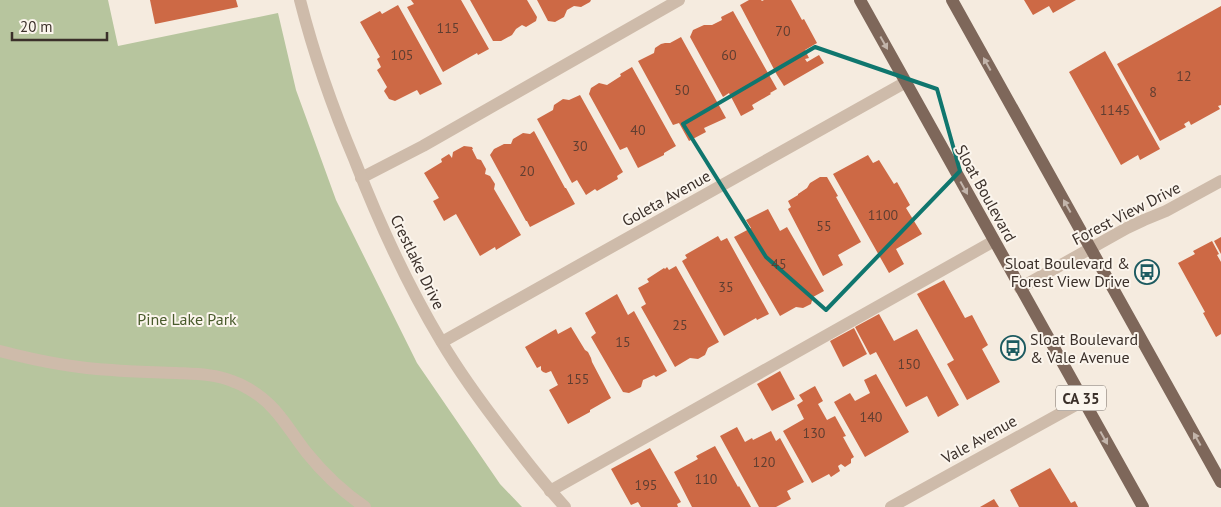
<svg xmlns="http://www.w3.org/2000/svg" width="1221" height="507" font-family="'PT Sans',sans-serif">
<rect width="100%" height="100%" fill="#f5ebdf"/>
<polygon fill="#b7c59e" points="0,0 108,0 118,46 278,13 296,90 336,200 417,363 500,484 522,507 0,507"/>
<g fill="#cd6945">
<polygon points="150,0 236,0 238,7 155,24"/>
<polygon points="411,0 461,0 489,49 478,55 477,53 443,72 407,7 414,4"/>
<polygon points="470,0 527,0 537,17 536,21 526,27 522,25 516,29 512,35 501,41 493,41"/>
<polygon points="537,0 591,0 590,2 581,7 574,6 567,10 564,17 555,22 548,21"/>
<polygon points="749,0 761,0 762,1 764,0 791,0 802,20 804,19 817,43 805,50 809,58 805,59 807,62 819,55 824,63 784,86 777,75 740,5"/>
<polygon points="1024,0 1076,0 1053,13 1049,6 1033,15"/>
<polygon points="398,5 442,84 420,95 417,90 395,101 389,99 384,91 387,87 377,70 381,67 377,59 380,57 360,22 380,11 382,14"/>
<polygon points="1221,6 1221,105 1218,106 1220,109 1191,125 1189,121 1184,124 1186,127 1160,141 1117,64"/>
<polygon points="733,11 777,89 770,93 771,94 752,105 754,109 741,116 729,93 723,97 690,37 693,30 704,25 712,25 722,20 721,17"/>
<polygon points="681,37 726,118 704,128 706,132 689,141 679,123 673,125 638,61 654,53 655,48 661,44 665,43 670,43"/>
<polygon points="1105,51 1160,149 1140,160 1138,155 1121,165 1069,72"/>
<polygon points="632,67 676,146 664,153 664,155 638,168 627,147 620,150 589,94 591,88 599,83 607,85 621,76 620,74"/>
<polygon points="580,95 623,172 617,176 618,179 597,191 595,189 586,195 577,180 572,183 537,119 553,110 554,105 563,99 569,100"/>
<polygon points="534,131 565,188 566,188 575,204 530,227 527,221 526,221 490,155 494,149 504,144 511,144 513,139 523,133 530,134"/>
<polygon points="464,146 472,147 473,149 472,149 477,159 481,160 486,169 485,174 490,176 495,184 494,189 521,235 496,250 495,247 480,256 456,214 444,221 433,201 439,198 424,173 442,162 441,159 449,154 452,158 453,152"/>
<polygon points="868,155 873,163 879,160 894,184 897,182 910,205 906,208 922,234 896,249 904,264 889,273 833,174"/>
<polygon points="820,177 827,177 838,196 836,197 861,242 838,255 843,265 823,276 788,209 791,207 788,201 798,195 798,194 807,188 810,183"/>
<polygon points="768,209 780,231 787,227 824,291 813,297 811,304 803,308 796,307 780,316 734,237 751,228 746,220"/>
<polygon points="718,236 721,241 727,238 769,314 757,320 756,318 724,336 682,261 687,258 685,255"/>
<polygon points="1221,237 1221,254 1214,241"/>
<polygon points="1212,241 1219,254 1217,255 1221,262 1221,334 1216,337 1203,313 1205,312 1178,263 1195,254 1193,251"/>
<polygon points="676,266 719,342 708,348 705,355 698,359 690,358 675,367 641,307 646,304 638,288 649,282 647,279 664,268 665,269 667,267 669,270"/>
<polygon points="944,280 965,318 972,315 988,345 982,349 1000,382 967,400 947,364 954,360 917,294"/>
<polygon points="617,294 628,315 634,311 667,371 656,377 654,375 643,380 641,387 629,393 623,392 591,337 596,333 585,313"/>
<polygon points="879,314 894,341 917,329 959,405 938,417 927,396 906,407 876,352 870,355 855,327"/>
<polygon points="571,327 585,350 588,352 591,358 592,362 611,398 590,410 590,412 568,424 549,390 558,385 551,371 546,373 543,372 541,370 541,366 537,368 525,347 556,329 558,334"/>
<polygon points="854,328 867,354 843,367 830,341"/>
<polygon points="780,371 795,399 772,411 757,384"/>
<polygon points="876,374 909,432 865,457 834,402 850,393 855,401 870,393 864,380"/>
<polygon points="815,386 823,401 818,404 827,420 835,416 846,436 843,437 854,457 851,459 851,463 845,467 841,464 838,466 840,471 831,477 829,474 812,483 783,431 804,419 797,405 803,401 799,395"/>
<polygon points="737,427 745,442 752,438 753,440 771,431 776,441 780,438 804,482 787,491 791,499 776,507 759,507 720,436"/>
<polygon points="715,446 738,487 739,486 751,507 692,507 674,472 698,459 696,456"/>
<polygon points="650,448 681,502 677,504 678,507 641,507 638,502 631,505 611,469"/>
<polygon points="1050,468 1071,503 1075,501 1078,507 1019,507 1010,490"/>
<polygon points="994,499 999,507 980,507"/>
</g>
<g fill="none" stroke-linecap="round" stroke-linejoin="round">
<g stroke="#cebbaa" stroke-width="12">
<polyline points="361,178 423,146 679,0"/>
<path d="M0 351C38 361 72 368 112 370 133 372 155 372 176 373 195 374 215 374 232 381 238 383 244 386 249 389 277 405 288 429 307 453 324 474 343 492 365 507"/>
<polyline points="550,491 994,241"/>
</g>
<g stroke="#cebbaa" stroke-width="12">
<path d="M300 0C314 55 333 109 355 161 379 223 407 284 441 341 461 375 484 406 508 437 526 461 545 485 565 507"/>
<polyline points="1020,288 1127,228 1144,220 1166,211 1221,181"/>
<polyline points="442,342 906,82"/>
<polyline points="891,507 1083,401"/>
</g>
<g stroke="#7e675a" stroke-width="12">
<polyline points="860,0 1143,507"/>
<polyline points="952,0 1221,482"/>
</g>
</g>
<defs><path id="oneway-solid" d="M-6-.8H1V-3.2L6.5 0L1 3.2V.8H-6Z" transform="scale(1.25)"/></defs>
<g fill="#c3b5ab">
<use href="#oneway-solid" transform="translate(884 43) rotate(61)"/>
<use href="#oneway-solid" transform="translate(987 64) rotate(-119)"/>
<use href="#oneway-solid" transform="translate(964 188) rotate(61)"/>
<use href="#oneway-solid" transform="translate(1067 206) rotate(-119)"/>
<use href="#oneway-solid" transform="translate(1104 438) rotate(61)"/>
<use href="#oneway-solid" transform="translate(1197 439) rotate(-119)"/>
</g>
<path fill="none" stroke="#0f766e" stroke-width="4" stroke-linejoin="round" d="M815 47 937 89 960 171 826 310 766 257 683 124Z"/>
<defs>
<symbol id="bus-ring" viewBox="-11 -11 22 22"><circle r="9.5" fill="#fbf5ed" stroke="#1c5a60" stroke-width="1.5"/><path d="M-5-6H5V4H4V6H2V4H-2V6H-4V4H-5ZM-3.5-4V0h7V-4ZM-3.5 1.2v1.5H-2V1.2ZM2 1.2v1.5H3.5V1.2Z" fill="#1c5a60"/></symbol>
</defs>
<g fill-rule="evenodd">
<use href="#bus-ring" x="1133" y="258" width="28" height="28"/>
<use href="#bus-ring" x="999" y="334" width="28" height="28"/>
</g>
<g text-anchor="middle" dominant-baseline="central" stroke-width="4" stroke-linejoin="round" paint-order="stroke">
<g font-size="14" fill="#603e31">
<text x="448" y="28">115</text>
<text x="783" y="31">70</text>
<text x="402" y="55">105</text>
<text x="729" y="55">60</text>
<text x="1184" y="76">12</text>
<text x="682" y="90">50</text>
<text x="1153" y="92">8</text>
<text x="1115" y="110">1145</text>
<text x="638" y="130">40</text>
<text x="580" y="146">30</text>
<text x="527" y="171">20</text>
<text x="883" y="215">1100</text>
<text x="824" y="226">55</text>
<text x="779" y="264">45</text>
<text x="726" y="287">35</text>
<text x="680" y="325">25</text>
<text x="623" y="342">15</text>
<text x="909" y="364">150</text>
<text x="578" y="379">155</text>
<text x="871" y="417">140</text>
<text x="814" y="433">130</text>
<text x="764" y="462">120</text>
<text x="706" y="479">110</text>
<text x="646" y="485">195</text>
</g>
<rect fill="#fbf5ed" stroke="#756b64" stroke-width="1" x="1056" y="385.5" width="50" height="25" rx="4"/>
<g font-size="15" font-weight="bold" fill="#3b302a">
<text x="1081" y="398">CA 35</text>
</g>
<g font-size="16" fill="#3b302a" stroke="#fbf5ed">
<text transform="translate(986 193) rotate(61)">Sloat Boulevard</text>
<text transform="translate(666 198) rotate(-29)">Goleta Avenue</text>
<text transform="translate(1126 213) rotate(-27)">Forest View Drive</text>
<text transform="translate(418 262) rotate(64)">Crestlake Drive</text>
<text transform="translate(979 439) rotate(-29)">Vale Avenue</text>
</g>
<g font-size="16" fill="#3b302a" stroke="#fbf5ed" text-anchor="end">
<text x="1130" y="263">Sloat Boulevard &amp;<tspan x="1130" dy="18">Forest View Drive</tspan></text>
<text x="1030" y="339" text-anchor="start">Sloat Boulevard<tspan x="1030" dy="18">&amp; Vale Avenue</tspan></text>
</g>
<g font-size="16" fill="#495b2c" stroke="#fbf5ed">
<text x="187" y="319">Pine Lake Park</text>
</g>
</g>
<path d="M12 32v8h95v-8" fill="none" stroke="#3b302a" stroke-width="2.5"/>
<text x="20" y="32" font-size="15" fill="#3b302a" stroke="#fbf5ed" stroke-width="4" paint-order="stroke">20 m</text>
</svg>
